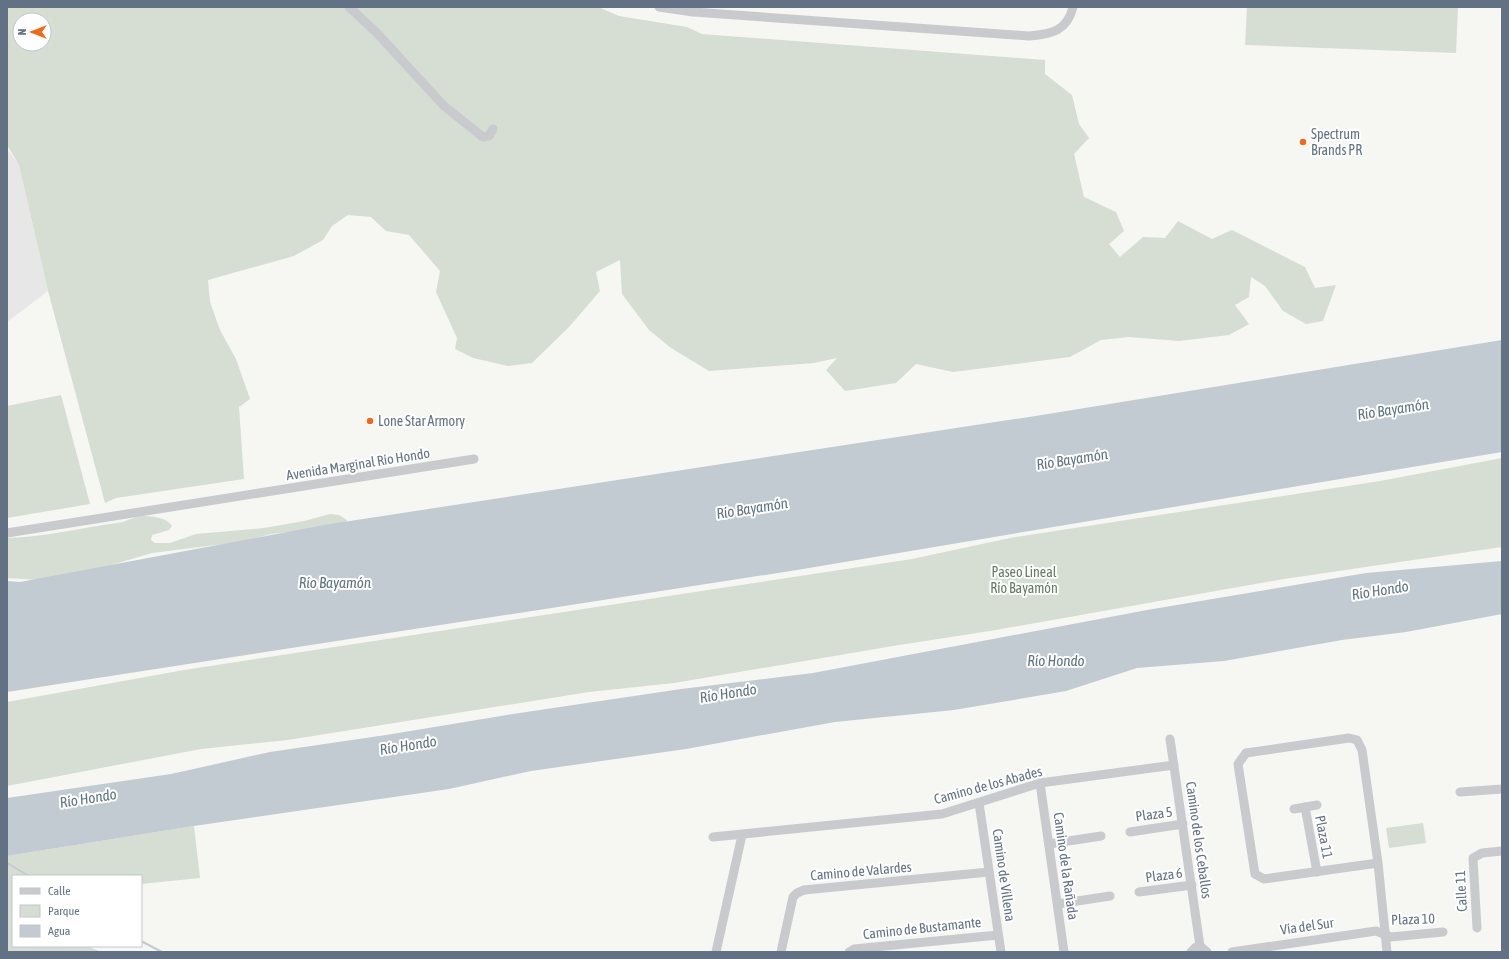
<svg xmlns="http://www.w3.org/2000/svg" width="1509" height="959" font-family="'Asap Condensed',sans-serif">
<rect width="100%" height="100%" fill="#f6f6f2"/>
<polygon fill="#e6e7e6" points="7,149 19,165 48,291 7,322"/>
<g fill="#d6ded3" fill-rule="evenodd">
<path d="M7 7H598L619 16 687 27 702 34 1045 60V74L1072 95 1079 124 1089 138 1074 154 1084 197 1116 212 1124 231 1109 244 1120 257 1143 237 1165 238 1178 221 1212 239 1232 230 1305 267 1315 288 1336 285 1323 321 1306 324 1283 311 1265 286 1251 277 1249 297 1235 305 1249 324 1229 335 1179 341 1129 337 1101 340 1070 357 953 372 916 364 896 383 845 391 826 370 837 358 814 363 709 371 671 348 649 330 622 294 620 260 596 272 600 291 569 327 532 363 508 366 473 358 455 349 457 338 436 292 440 271 409 235 386 231 371 217 348 215 332 226 323 240 294 256 208 280 210 302 220 330 236 359 250 399 239 407 244 479 116 498 105 503 48 291 19 165 7 145ZM20 20H44V44H20Z"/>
<polygon points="1247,7 1458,7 1456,53 1245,45"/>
<polygon points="61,395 90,504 7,518 7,406"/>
<polygon points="1502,458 1502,547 1284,579 990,631 899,645 674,683 589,692 288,740 201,749 7,786 7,702 184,670 912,559 1010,538 1380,481"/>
<path d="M330 514 339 515 347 520 346 525 271 534 240 542 152 553 101 568 37 580 7 578V538C45 537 80 528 117 523 126 522 133 517 141 516 151 516 167 517 172 526L169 530 152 535 151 540 155 543H170L196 534 264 528 304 521Z"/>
<polygon points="1423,823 1426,843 1389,848 1386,828"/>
<polygon points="194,826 200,878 141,884 141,876 13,876 13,946 87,946 101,952 7,952 7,856"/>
</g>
<g fill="#c3cbd2">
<polygon points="1502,340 1502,452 797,570 7,692 7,581 20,582 324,525 1048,414"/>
<polygon points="1502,561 1502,614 1406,632 1342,640 1224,661 1137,668 1066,691 954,710 835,722 686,749 531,771 449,789 194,826 7,856 7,798 171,774 270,752 386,735 513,714 681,689 813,673 1147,610 1366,573"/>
</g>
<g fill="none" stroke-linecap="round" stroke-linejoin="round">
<g stroke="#c3cbd2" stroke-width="2">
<polyline points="7,863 29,876"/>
<polyline points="141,941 162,952"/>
</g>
<g stroke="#c8cace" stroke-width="9">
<polyline points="349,7 376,32 444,106 483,137 489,136 493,129"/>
<path d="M659 7 693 12 1029 36C1052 34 1067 31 1073 7"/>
<polyline points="7,533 474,459"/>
<polyline points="1170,739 1200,946"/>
<polyline points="1040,783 1064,952"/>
<polyline points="1460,792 1502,789"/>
<polyline points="979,803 1001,952"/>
<polyline points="1305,807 1317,872"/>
<polyline points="1294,809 1317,805"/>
<polyline points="1130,832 1183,824"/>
<polyline points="713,837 942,814 1040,783 1174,765"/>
<polyline points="1049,844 1101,836"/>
<polyline points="1378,863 1264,879 1255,874 1238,764 1246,753 1349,738 1357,740 1362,750 1378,863 1387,952"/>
<polyline points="1139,892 1192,885"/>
<polyline points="1058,904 1110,896"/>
<polyline points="1477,928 1473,858 1482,853 1502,851"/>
<polyline points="716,952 742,835"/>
<polyline points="781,952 793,897 797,893 804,890 989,872"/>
<polyline points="849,952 854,949 998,935"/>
<polyline points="1191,952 1196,947 1200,946 1207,952"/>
<polyline points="1232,952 1376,931 1391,937 1443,932"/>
</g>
</g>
<g fill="#ee691a" stroke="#fff" stroke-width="1.5">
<circle cx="1303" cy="142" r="4"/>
<circle cx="370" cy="421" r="4"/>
</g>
<g text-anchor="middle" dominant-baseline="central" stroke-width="4" stroke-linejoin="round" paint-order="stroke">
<g font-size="14" fill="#637185" stroke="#fff" text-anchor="start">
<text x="1311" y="134">Spectrum<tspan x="1311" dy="16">Brands PR</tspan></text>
<text x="378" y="421">Lone Star Armory</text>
</g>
<g font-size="14" fill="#637185" stroke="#fff">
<text transform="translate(358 464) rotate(-9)">Avenida Marginal Río Hondo</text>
<text transform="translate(988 785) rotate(-15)">Camino de los Abades</text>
<text transform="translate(1154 814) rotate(-8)">Plaza 5</text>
<text transform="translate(1324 837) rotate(79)">Plaza 11</text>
<text transform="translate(1199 840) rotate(82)">Camino de los Ceballos</text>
<text transform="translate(1066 866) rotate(82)">Camino de la Rañada</text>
<text transform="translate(861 871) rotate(-5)">Camino de Valardes</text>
<text transform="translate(1004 875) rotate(82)">Camino de Villena</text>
<text transform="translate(1164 875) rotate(-8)">Plaza 6</text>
<text transform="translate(1461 891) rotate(-93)">Calle 11</text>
<text transform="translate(1413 919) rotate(-2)">Plaza 10</text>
<text transform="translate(1307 926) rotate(-8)">Vía del Sur</text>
<text transform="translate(922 928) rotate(-6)">Camino de Bustamante</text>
</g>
<g font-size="14" fill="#647c62" stroke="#fff">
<text x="1024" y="572">Paseo Lineal<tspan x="1024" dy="16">Río Bayamón</tspan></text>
</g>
<g font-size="15" font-style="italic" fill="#5f7382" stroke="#fff">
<text transform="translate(1393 409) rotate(-9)">Río Bayamón</text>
<text transform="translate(1072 459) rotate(-9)">Río Bayamón</text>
<text transform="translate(752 508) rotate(-9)">Río Bayamón</text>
<text x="335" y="582">Río Bayamón</text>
<text transform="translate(1380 590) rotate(-9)">Río Hondo</text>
<text x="1056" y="660">Río Hondo</text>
<text transform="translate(728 693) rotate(-9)">Río Hondo</text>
<text transform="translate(408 745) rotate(-9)">Río Hondo</text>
<text transform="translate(88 798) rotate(-9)">Río Hondo</text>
</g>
</g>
<rect width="1509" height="959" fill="none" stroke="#637185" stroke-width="16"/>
<rect x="12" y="875" width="130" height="72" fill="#ffffff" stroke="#c1c6ce"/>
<rect x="20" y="888" width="20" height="6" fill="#c8cace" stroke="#c1c6ce"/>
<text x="48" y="895" font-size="12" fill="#637185">Calle</text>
<rect x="20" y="905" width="20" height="12" fill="#d6ded3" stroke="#c1c6ce"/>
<text x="48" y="915" font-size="12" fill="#637185">Parque</text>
<rect x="20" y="925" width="20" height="12" fill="#c3cbd2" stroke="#c1c6ce"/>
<text x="48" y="935" font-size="12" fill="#637185">Agua</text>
<g transform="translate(32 32) rotate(270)"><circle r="19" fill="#ffffff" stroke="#c1c6ce"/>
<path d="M0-3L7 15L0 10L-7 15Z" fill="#ee691a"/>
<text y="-6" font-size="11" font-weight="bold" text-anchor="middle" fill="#637185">N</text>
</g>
</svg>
